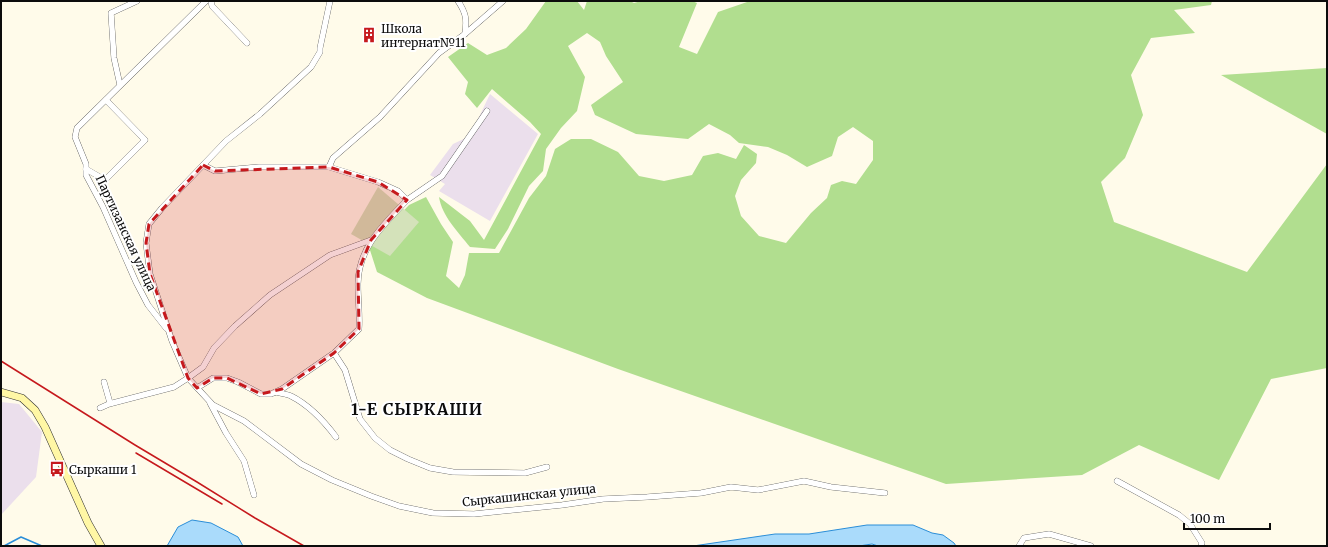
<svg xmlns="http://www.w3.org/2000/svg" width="1328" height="547" font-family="Merriweather,serif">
<rect width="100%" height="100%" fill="#fffbea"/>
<g fill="#ebdfec">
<polygon points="490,94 538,134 490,221 439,191 445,184 430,175 453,144 470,136"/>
<polygon points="1,402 19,404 42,432 36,477 1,515"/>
</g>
<g fill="#b1de8f">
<path d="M546 1H577L584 10 587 1H630L634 3 641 1H692L697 3 679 47 697 54 718 12 750 1H1212L1211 5 1174 10 1195 33 1151 38 1131 75 1143 115 1125 158 1101 182 1114 222 1247 272 1327 164V368L1271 379 1219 480 1139 445 1082 475 946 484 618 369 427 298 377 272 369 247 409 205 426 197 441 224 453 242 446 276 459 288 465 275 469 253H499L529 198 546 176 555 149 571 139H591L618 152 639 176 664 181 692 175 703 156 718 153 736 159 744 145 757 154 756 163 741 180 735 196 741 216 759 236 786 243 811 213 827 198 831 185 842 181 856 184 873 160V141L853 127 838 137 832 156 807 167 787 155 768 147 739 143 730 135 709 124 688 139 636 134 595 115 591 105 623 82 606 56 600 42 587 33 568 46 585 77 577 111 561 128 546 149 543 171 529 186 508 229 495 249 470 247C458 232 442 216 439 197L470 221 484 240 541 134 530 122 492 89 477 108 465 94 468 82 448 57 468 43 487 55 506 48 526 29Z"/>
<polygon points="1327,68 1327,134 1221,75"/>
</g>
<polygon fill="#d4e2ba" points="378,187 419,222 390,256 351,234"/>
<g fill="#aadbfb" stroke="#2b8ed8">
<polygon points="192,520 211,523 238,537 243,546 167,546 178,527"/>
<polygon points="867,525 913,525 932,533 943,535 954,543 956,546 878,546 872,544 859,546 693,546 775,534 809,534"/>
</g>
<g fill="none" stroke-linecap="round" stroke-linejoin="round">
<polyline stroke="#2b8ed8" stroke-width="1.5" points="4,546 21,537 42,546"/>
<defs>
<g id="street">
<polyline points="211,1 212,6 247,43"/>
<path d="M458 1C466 13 467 19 465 34"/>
<polyline points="120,85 114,58 111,13 137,1"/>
<polyline points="329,167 333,158 380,117 439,53 465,34 503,1"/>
<polyline points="86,169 105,180 145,140 106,100"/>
<polyline points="407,200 442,176 487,111"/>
<polyline points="371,240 330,255 270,295 235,326 214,348 203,367 188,378 213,405 244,421 301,464 332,480 371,496 399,506 433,513 474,514 562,505 603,499 647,497 701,493 731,487 758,490 804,481 831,487 885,493"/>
<polyline points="166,328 148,305 136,282 103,207 86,175 86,164 75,137 77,128 206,1"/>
<polyline points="334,353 345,370 360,419 375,438 390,450 408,459 430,468 453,472 525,473 547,467"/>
<polyline points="104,382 110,403"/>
<path d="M197 388 213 378H227L238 382 261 394H271L282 389 334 353 359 329C360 314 358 301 358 286 357 249 383 225 407 200L398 191 378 182 329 167H259L215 171 203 165"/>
<path d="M275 392C280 393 286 394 291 396 309 405 324 421 336 437"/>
<polyline points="210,403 226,433 244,461 254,495"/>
<polyline points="100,408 109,404 174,387 188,378 172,341 150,274 146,243 149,224 162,208 226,141 260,114 311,67 320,52 320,48 330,1"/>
<polyline points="1117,481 1179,515 1190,524 1202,543 1201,546"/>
<polyline points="1019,546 1024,538 1049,534 1091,546"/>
</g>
<polyline id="secondary" points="1,392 22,398 35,410 45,427 88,523 101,546"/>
</defs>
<use href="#street" stroke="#3f3f3f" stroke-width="6"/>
<use href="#secondary" stroke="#2e2e2e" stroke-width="8"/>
<use href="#street" stroke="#fff" stroke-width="5.5"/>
<use href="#secondary" stroke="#fff7a5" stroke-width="7"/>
<g stroke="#c6191d" stroke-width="1.5">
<polyline points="1,361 135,445 197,482 255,518 304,546"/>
<polyline points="136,453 222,504"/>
</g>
</g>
<path fill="#c6191d" fill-opacity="0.2" stroke="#c6191d" stroke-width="3" stroke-dasharray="8 5" stroke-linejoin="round" d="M203 165 215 171 329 167 378 182 407 200 371 240 358 272 359 329 334 353 282 389 261 394 227 378H213L197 388 188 378 150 274 146 243 149 224Z"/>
<defs>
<symbol id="building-bare" viewBox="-9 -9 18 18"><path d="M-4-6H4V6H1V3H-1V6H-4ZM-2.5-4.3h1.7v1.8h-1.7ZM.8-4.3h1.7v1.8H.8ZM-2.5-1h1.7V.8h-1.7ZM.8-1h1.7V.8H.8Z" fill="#c6191d" stroke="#fff" stroke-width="2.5" paint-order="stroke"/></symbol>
<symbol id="bus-bare" viewBox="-9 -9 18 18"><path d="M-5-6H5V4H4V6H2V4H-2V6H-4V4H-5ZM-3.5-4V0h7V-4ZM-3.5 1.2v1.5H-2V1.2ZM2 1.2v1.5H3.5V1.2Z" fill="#c6191d" stroke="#fff" stroke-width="2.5" paint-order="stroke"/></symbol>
</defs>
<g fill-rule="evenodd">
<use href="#building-bare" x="358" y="24" width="22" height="22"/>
<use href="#bus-bare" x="46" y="458" width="22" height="22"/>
</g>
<g text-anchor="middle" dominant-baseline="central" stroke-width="4" stroke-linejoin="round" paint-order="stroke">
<g font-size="12" fill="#0c0c0c" stroke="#fff" text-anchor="start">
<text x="381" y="28">Школа<tspan x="381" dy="14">интернат№11</tspan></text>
<text x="69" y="469">Сыркаши 1</text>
</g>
<g font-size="12" fill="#0c0c0c" stroke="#fff">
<text transform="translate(126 233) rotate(65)">Партизанская улица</text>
<text transform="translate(529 495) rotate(-6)">Сыркашинская улица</text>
</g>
<g font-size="16" font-weight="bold" letter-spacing="1" fill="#0c0c0c" stroke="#fff">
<text x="417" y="409">1-Е СЫРКАШИ</text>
</g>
</g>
<rect width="1328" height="547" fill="none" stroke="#0c0c0c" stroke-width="4"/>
<path d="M1184 523v6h86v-6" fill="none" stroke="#0c0c0c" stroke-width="2"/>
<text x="1190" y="523" font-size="12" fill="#0c0c0c" stroke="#ffffff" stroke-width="3" paint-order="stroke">100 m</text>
</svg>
